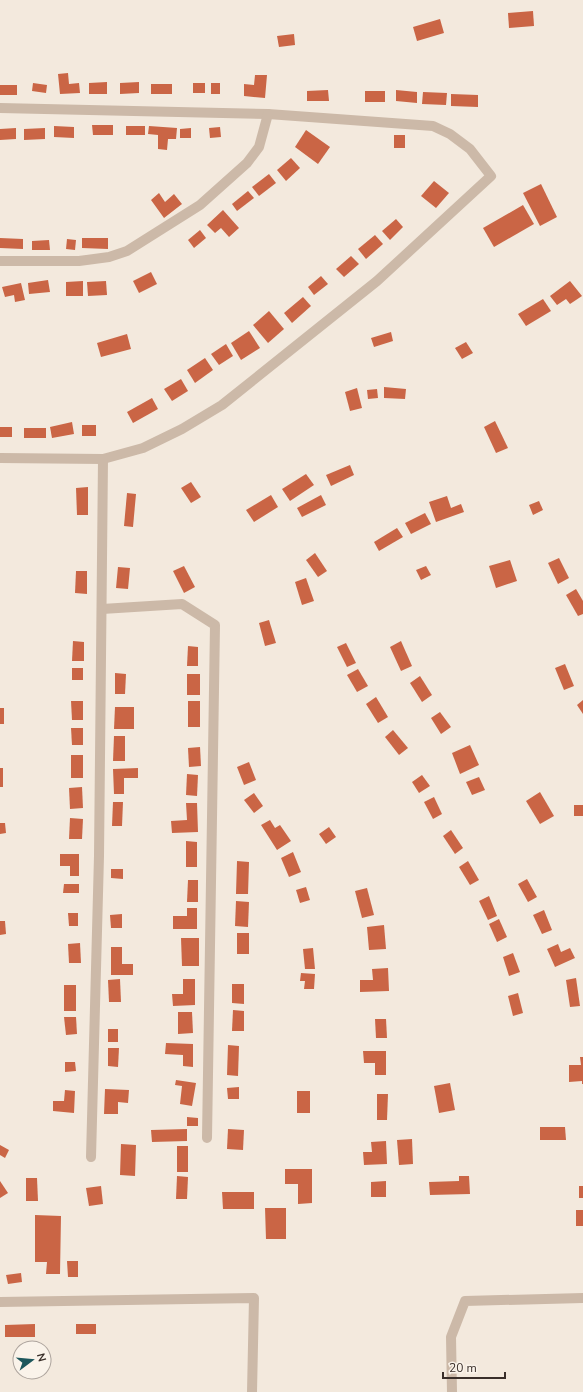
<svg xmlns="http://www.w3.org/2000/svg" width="583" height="1392" font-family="'Nunito Sans',sans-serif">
<rect width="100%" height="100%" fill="#f3e9dd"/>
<g fill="#ca6545">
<polygon points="533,11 534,26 509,28 508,13"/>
<polygon points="440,19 444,33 417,41 413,27"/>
<polygon points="294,34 295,45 279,47 277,36"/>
<polygon points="68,73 69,84 79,83 80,93 60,94 58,74"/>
<polygon points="255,75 267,75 265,98 244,96 244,84 254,85"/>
<polygon points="107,82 107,94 89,94 89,83"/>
<polygon points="139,82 139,93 120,94 120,83"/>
<polygon points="33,83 47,85 46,93 32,91"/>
<rect x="193" y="83" width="12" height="10"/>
<rect x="211" y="83" width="9" height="11"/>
<rect x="151" y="84" width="21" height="10"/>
<rect x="0" y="85" width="17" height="10"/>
<polygon points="328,90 329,101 307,101 307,91"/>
<polygon points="396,90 417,92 417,103 396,101"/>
<rect x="365" y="91" width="20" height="11"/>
<polygon points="423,92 447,93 446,105 422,104"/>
<polygon points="451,94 478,95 478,107 451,106"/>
<polygon points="92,125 113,125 113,135 93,135"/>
<polygon points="54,126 74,127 74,138 54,137"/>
<rect x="126" y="126" width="19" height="9"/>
<polygon points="149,126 177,128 176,139 168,139 167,150 158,149 158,135 148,134"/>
<polygon points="220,127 221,137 210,138 209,128"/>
<polygon points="16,128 16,139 0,140 0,129"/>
<polygon points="45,128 45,139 24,140 24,129"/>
<polygon points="191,128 191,138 180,138 180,129"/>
<polygon points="306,130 330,147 318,164 295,147"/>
<rect x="394" y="135" width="11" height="13"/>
<polygon points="291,158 300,168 286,181 277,170"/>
<polygon points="269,174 276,183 259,196 252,187"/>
<polygon points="434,181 449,193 436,208 421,196"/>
<polygon points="541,184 557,217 540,226 523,193"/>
<polygon points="248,191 254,198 237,211 232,204"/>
<polygon points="159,193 165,202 174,194 182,204 164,218 151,200"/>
<polygon points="523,205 534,224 494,247 483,228"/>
<polygon points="223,210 239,228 229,237 221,228 215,233 207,225"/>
<polygon points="396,219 403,227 390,240 382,231"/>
<polygon points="200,230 206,238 194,248 188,240"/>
<polygon points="375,235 383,244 366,259 358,249"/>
<polygon points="0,238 23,239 23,249 0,248"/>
<polygon points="82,238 108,238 108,249 82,248"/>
<polygon points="67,239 76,240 75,250 66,249"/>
<polygon points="49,240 50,250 32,250 32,241"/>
<polygon points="351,256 359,264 344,277 336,269"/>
<polygon points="151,272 157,284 139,293 133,281"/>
<polygon points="321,276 328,284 314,295 308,287"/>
<polygon points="48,280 50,292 29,294 28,283"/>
<polygon points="83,281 83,296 66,296 66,282"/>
<polygon points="106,281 107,295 88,296 87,282"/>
<polygon points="570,281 582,296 570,304 566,299 557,305 550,296"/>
<polygon points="21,283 25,300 15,302 14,295 5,297 2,287"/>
<polygon points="303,297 311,306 292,323 284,313"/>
<polygon points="543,299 551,311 526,326 518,314"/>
<polygon points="269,311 284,329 268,343 253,325"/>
<polygon points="249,331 260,348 241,360 231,343"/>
<polygon points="391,332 393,341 374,347 371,338"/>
<polygon points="127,334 131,349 101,357 97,343"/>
<polygon points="466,342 473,353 462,359 455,348"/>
<polygon points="226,344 233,356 219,365 211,354"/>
<polygon points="205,358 213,370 195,383 187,370"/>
<polygon points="181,379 188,391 172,401 164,389"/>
<polygon points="384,387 406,389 405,399 384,398"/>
<polygon points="357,388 362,408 350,411 345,392"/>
<polygon points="377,389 378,398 368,399 367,390"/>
<polygon points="152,398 158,409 133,423 127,412"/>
<polygon points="495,421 508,448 496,453 484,427"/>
<polygon points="72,422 74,434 52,438 50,427"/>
<rect x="82" y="425" width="14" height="11"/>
<rect x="0" y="427" width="12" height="10"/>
<rect x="24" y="428" width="22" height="10"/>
<polygon points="350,465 354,475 331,486 326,475"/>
<polygon points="306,474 314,485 290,501 282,489"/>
<polygon points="191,482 201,497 191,503 181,488"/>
<polygon points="88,487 88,515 77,515 76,488"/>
<polygon points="127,493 136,494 133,527 124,526"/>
<polygon points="271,495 278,507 254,522 246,510"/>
<polygon points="321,495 326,505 302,517 297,508"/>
<polygon points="447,496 451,508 461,504 464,512 436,522 429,502"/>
<polygon points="539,501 543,510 533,515 529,505"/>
<polygon points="425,513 431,524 411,534 405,523"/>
<polygon points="397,528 403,537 379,551 374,542"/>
<polygon points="315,553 327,571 318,577 306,560"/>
<polygon points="559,558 569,578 558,584 548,563"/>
<polygon points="510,560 517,581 496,588 489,566"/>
<polygon points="184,566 195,587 184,593 173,571"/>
<polygon points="426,566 431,575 421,580 416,570"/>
<polygon points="118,567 130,568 128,589 116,588"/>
<polygon points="76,571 87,571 87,594 75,593"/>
<polygon points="306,578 314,601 302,605 295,582"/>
<polygon points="576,589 583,601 583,614 578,616 566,595"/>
<polygon points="269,620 276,643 265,646 259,623"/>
<polygon points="73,641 84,642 84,661 72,661"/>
<polygon points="401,641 412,666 401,671 390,647"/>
<polygon points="346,643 356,663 347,667 337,647"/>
<polygon points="188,646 198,647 198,666 187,666"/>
<polygon points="565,664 574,686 564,690 555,668"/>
<rect x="72" y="668" width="11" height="12"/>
<polygon points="358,669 368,686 357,692 347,675"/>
<polygon points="115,673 126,674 125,694 115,694"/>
<rect x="187" y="674" width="13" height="21"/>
<polygon points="420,676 432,695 422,702 410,683"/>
<polygon points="376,697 388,717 378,723 366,704"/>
<polygon points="583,700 583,714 577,705"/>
<polygon points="71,701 83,701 83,720 72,720"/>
<rect x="188" y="701" width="12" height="26"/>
<polygon points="115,707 134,707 134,729 114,729"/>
<rect x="0" y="708" width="4" height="16"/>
<polygon points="440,712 451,727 441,734 431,718"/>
<polygon points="71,728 83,728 83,745 72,745"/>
<polygon points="393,730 408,748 399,755 385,737"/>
<polygon points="114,736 125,736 125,761 113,761"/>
<polygon points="470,745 479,765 460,774 452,753"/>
<polygon points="200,747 201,766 189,767 188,748"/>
<rect x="71" y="755" width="12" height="23"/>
<polygon points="249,762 256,780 244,785 237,767"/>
<rect x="0" y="768" width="3" height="19"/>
<polygon points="138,768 138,778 124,778 124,794 114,794 113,769"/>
<polygon points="187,774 198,775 197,796 186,795"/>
<polygon points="422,775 430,786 419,793 412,782"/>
<polygon points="479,777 485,790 472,795 466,782"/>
<polygon points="82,787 83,808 70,809 69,788"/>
<polygon points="540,792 554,816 540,824 526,801"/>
<polygon points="254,793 263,806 254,813 244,800"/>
<polygon points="434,797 442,814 433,819 424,802"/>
<polygon points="113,802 123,802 122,826 112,826"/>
<polygon points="186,803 197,803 198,832 172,833 171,821 187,820"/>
<rect x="574" y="805" width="9" height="11"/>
<polygon points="70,818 83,819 82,839 69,839"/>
<polygon points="270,820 275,828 280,825 291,841 277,850 261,825"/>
<polygon points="0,823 5,823 6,833 0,834"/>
<polygon points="329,827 336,837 326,844 319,834"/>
<polygon points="451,830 463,848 455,854 443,836"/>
<polygon points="186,841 197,842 197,867 186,867"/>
<polygon points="293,852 301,872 289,877 281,858"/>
<polygon points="60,854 79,854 79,876 70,876 70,866 60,866"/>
<polygon points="237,861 249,862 248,894 236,894"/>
<polygon points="468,861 479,880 470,885 459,867"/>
<polygon points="111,869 123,869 123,879 111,878"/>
<polygon points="527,879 537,897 528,902 518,884"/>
<polygon points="188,880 198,880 198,902 187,902"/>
<polygon points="64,884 79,884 79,893 63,893"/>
<polygon points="306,887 310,900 300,903 296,890"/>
<polygon points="367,888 374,915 362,918 355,891"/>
<polygon points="489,896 497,916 488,920 479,901"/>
<polygon points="236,901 249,902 248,927 235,926"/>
<polygon points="187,908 197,908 197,929 173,929 173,916 187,916"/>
<polygon points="544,910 552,930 542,934 533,915"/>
<polygon points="68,913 78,913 78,926 69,926"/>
<polygon points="122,914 122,928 111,928 110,915"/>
<polygon points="499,919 507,937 497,942 489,924"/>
<polygon points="0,921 5,921 6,934 0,935"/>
<polygon points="384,925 386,949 369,950 367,927"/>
<rect x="237" y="933" width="12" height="21"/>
<polygon points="181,938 199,938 199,966 182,966"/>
<polygon points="80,943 81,963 69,963 68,944"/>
<polygon points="558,944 561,952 570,948 575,958 555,967 547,949"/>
<polygon points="111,947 122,947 122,964 133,964 133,975 111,975"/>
<polygon points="313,948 315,969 305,969 303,949"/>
<polygon points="513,953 520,972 509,976 503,957"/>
<polygon points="388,968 389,991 360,992 360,980 373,980 372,969"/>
<polygon points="301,973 315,974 314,989 304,989 305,981 300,981"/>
<polygon points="576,978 580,1006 570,1007 566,980"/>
<polygon points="120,979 121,1002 109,1002 108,980"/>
<polygon points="183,979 195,979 195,1005 173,1006 172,994 183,994"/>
<polygon points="232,984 244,984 244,1004 232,1003"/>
<rect x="64" y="985" width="12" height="26"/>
<polygon points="518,993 523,1013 513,1016 508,996"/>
<polygon points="233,1010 244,1011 244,1031 232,1031"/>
<polygon points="178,1012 192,1012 193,1033 178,1034"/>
<polygon points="64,1017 76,1017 77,1034 66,1035"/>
<polygon points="375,1019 386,1019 387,1038 376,1038"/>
<rect x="108" y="1029" width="10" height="13"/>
<polygon points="166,1043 193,1044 193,1067 183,1066 183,1055 165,1054"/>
<polygon points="228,1045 239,1046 238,1076 227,1075"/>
<polygon points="108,1048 119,1048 118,1067 108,1066"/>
<polygon points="363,1051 386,1051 386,1075 375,1075 375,1063 364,1063"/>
<polygon points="580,1057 583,1057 583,1084 582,1084 582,1081 569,1082 569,1065 581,1065"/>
<polygon points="65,1062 75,1062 76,1071 65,1072"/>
<polygon points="176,1080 196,1083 192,1106 180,1104 182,1086 175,1085"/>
<polygon points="450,1083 455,1110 439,1113 434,1086"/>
<polygon points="239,1087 239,1099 228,1099 227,1088"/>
<polygon points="105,1089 129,1090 128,1103 118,1102 118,1114 104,1114"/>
<polygon points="65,1090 75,1091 74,1113 53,1111 53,1101 64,1101"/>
<rect x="297" y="1091" width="13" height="22"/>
<polygon points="377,1094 388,1094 387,1120 377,1120"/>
<polygon points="187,1117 198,1118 198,1126 187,1126"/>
<polygon points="540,1127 565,1127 566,1140 540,1140"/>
<polygon points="187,1129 187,1141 152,1142 151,1130"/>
<polygon points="228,1129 244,1130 243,1150 227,1149"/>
<polygon points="412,1139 413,1164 399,1165 397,1140"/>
<polygon points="386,1141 387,1164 364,1165 363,1152 372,1152 371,1142"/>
<polygon points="121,1144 136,1145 135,1176 120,1175"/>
<polygon points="0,1145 9,1150 5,1158 0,1155"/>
<rect x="177" y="1146" width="11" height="26"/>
<polygon points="285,1169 312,1169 312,1203 298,1204 298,1184 285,1184"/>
<polygon points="177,1176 188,1177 187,1199 176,1199"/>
<polygon points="459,1176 469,1176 470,1194 430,1195 429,1182 459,1181"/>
<polygon points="26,1178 37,1178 38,1201 26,1201"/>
<polygon points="0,1181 8,1193 0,1198"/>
<polygon points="386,1181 386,1197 371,1197 371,1182"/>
<polygon points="101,1186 103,1204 89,1206 86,1188"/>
<rect x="579" y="1186" width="4" height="12"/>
<polygon points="222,1192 254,1192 254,1209 223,1209"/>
<polygon points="265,1208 286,1208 286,1239 266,1239"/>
<rect x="576" y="1210" width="7" height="16"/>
<polygon points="35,1215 61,1216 60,1274 46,1274 47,1262 35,1262"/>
<polygon points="67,1261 78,1261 78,1277 68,1277"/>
<polygon points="21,1273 22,1282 8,1284 6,1275"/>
<polygon points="35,1324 35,1337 5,1337 5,1325"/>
<rect x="76" y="1324" width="20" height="10"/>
</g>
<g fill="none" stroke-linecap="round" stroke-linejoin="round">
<g stroke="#ccb9a8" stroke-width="10">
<polyline points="0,108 268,114 433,126 450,134 470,149 491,176 377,281 222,405 182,429 143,448 103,459 0,458"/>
<polyline points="0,261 79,261 109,257 127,251 200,205 247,163 259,147 268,114"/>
<polyline points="102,609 182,604 215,625 207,1138"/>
<polyline points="91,1157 99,856 103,459"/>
<polyline points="0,1302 254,1298 252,1392"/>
<polyline points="452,1392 451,1337 465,1301 583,1298"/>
</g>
</g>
<g transform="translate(32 1360) rotate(74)"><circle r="19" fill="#faf3ea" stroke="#ada49d"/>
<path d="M0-3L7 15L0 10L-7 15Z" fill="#1d575c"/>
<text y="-6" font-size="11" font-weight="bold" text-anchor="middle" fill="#392e29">N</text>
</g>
<path d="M443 1372v6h62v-6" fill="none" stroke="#392e29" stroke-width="2"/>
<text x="449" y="1372" font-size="12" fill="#392e29" stroke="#faf3ea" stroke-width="3" paint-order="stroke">20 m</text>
</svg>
